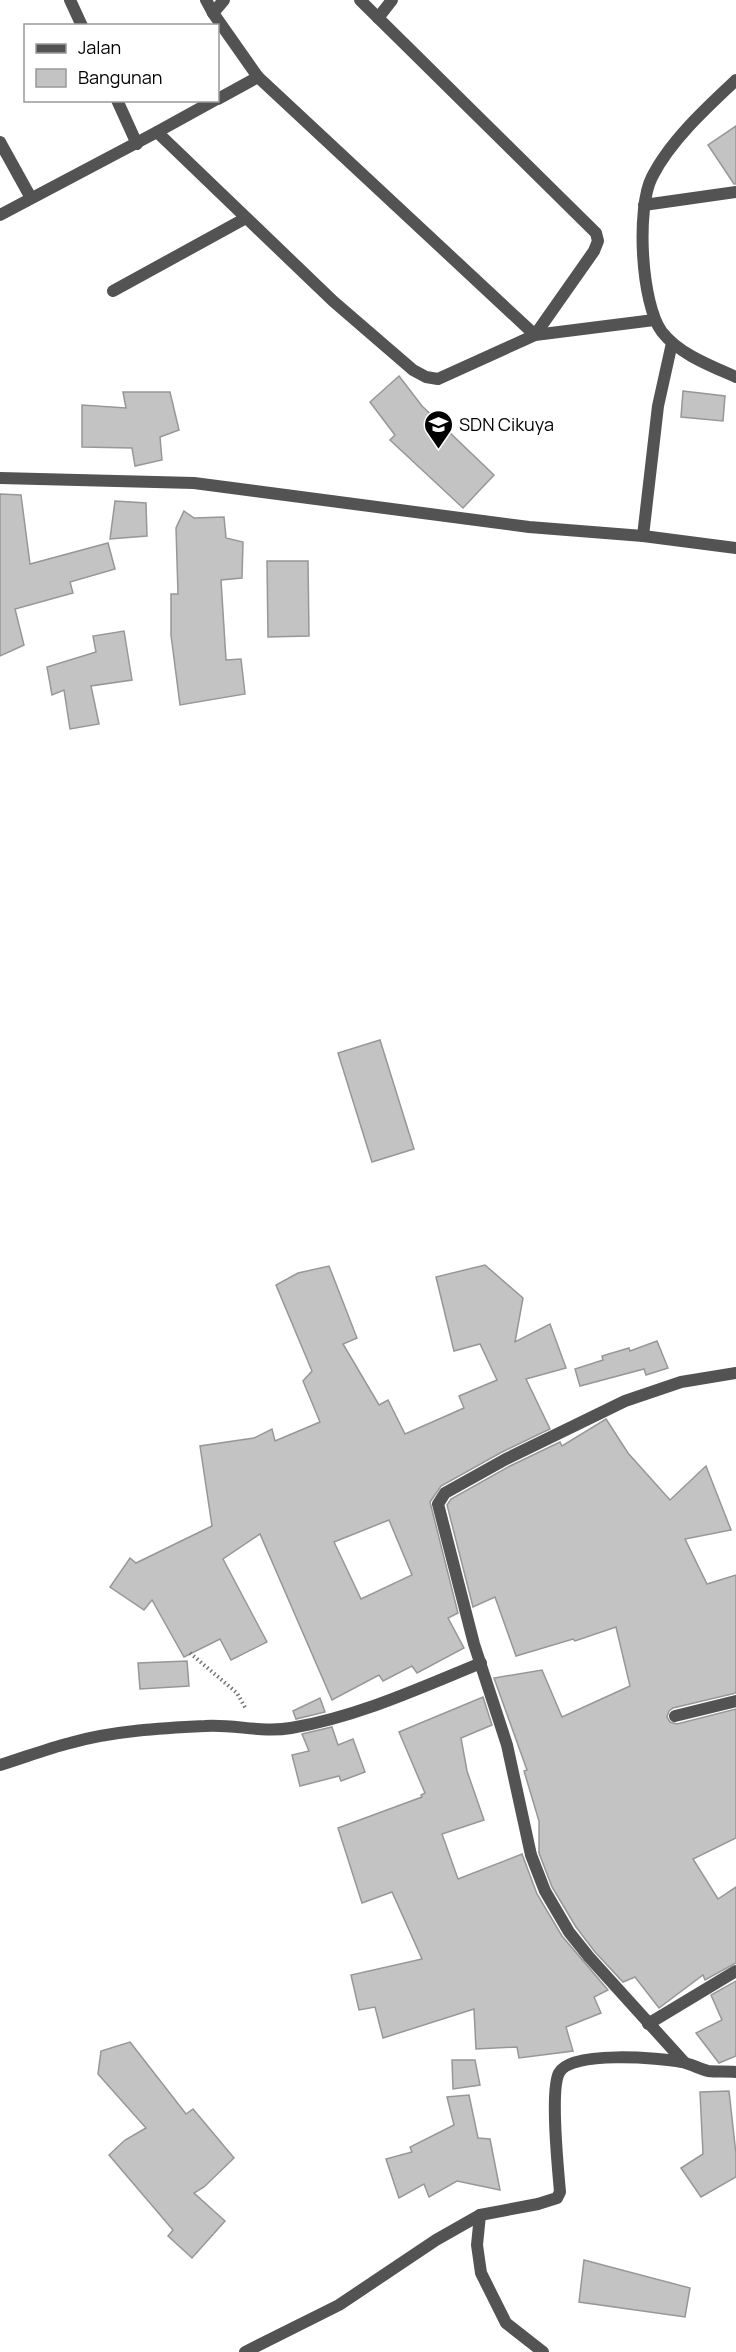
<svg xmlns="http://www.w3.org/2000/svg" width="736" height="2352" font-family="Manrope,sans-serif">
<rect width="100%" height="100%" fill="#fff"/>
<g fill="#c3c3c3" stroke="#979797" stroke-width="1.5" fill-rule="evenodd">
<polygon points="736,126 736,184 734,184 708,145"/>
<polygon points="399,376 422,406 494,475 463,508 390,440 395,435 370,402"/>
<polygon points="683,391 725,396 723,421 681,417"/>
<polygon points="123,392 170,392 179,430 160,437 162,460 135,466 132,448 82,447 82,405 126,408"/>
<polygon points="0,494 21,495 30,564 108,543 115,569 70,582 73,593 15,609 24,645 0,656"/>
<polygon points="115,501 146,503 147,536 110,539"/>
<polygon points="184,511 194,518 224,517 226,538 243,542 242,578 221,580 226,660 241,659 245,694 180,705 171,635 171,594 178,594 176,528"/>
<polygon points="267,561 308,561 309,636 268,637"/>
<polygon points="124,631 132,680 91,686 99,724 70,729 64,690 52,695 47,667 96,652 93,636"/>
<polygon points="380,1040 414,1149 372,1162 338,1053"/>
<path d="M485 1265 523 1298 515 1342 550 1324 566 1368 526 1379 550 1429 502 1452 441 1486 430 1502 458 1613 448 1618 464 1648 417 1673 412 1666 383 1681 379 1675 332 1700 260 1534 223 1559 267 1642 231 1660 220 1639 184 1657 152 1600 144 1610 110 1587 130 1558 136 1563 212 1526 200 1446 254 1438 272 1429 275 1441 320 1422 303 1381 312 1371 276 1285 298 1273 329 1266 357 1338 343 1344 379 1405 388 1400 405 1434 464 1408 459 1396 497 1380 480 1344 454 1351 436 1277ZM389 1520 412 1575 361 1599 334 1542Z"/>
<polygon points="657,1341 668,1368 646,1375 644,1369 580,1386 575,1369 603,1360 602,1356 629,1348 630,1351"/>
<polygon points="606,1419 628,1453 670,1500 706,1466 731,1530 685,1539 707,1584 736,1575 736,1693 673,1708 669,1711 667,1717 670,1722 677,1724 736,1709 736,1838 693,1859 718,1899 736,1887 736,1963 705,1980 703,1975 659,2008 635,1977 623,1982 595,1952 576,1927 552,1887 539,1853 539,1821 524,1771 527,1770 494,1678 542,1670 562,1717 630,1686 616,1627 575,1641 573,1639 516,1656 495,1597 473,1607 447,1505 451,1499 510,1466 560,1442 562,1446"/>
<polygon points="187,1661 189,1686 140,1689 138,1663"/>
<polygon points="483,1697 492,1725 461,1738 467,1771 484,1820 442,1834 458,1879 522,1854 537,1894 562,1936 608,1990 594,1997 601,2013 566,2027 573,2051 519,2058 517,2047 476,2049 474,2009 383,2038 375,2007 359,2010 351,1975 422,1959 392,1892 362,1903 338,1828 422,1797 421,1795 425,1793 399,1732"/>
<polygon points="320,1698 325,1712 296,1719 293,1711"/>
<polygon points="332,1727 338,1745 353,1739 365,1772 341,1781 339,1776 300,1786 292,1755 309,1751 302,1734"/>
<polygon points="736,1981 736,2056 719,2063 696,2033 722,2020 711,1995"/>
<polygon points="130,2042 186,2114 193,2109 234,2158 204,2187 194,2193 225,2221 192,2258 168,2236 173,2230 109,2155 125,2140 146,2128 98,2074 101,2051"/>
<polygon points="452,2060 475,2060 480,2085 453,2089"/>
<polygon points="729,2091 736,2154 736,2177 701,2197 681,2168 703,2154 700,2092"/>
<polygon points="469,2095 478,2138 490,2139 500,2190 457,2181 429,2197 424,2184 399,2198 386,2159 412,2152 410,2147 454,2125 447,2097"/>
<polygon points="584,2260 690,2288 685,2317 579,2302"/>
</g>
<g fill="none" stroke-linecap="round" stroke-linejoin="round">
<polyline stroke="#757575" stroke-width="4" stroke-dasharray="1.5 3" stroke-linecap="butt" points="190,1653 237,1693 246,1709"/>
<g stroke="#535353" stroke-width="12">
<polyline points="70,0 82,26"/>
<polyline points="206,0 213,13 258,77"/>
<polyline points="213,13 224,0"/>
<polyline points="378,18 392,0"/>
<polyline points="218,99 258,77 535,335 594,251 598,241 596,233 360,0"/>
<polyline points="117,100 137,144"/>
<polyline points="157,132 215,100"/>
<polyline points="0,142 31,198"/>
<polyline points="644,205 736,192"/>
<polyline points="0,215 157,132 333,301 413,370 426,377 438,379 535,335 654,320"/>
<polyline points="113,291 246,218"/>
<polyline points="643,536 658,406 672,343"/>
<polyline points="675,1716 736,1701"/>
<path d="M0 1765C23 1758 46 1749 70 1743 111 1731 162 1728 205 1726 234 1724 262 1733 291 1728 357 1717 420 1688 481 1663"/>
<polyline points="648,2024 736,1971"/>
<polyline points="684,2062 589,1957 569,1932 545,1891 531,1855 507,1745 474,1644 438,1504 445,1493 506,1459 625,1401 681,1382 736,1373"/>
<polyline points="480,2215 477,2245 481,2273 506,2323 543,2352"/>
<path d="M245 2352 339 2305 436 2240 480 2215 538 2204 557 2198 560 2192C558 2169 550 2090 559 2073 570 2050 660 2058 682 2062 691 2064 700 2069 708 2071 717 2072 727 2071 736 2072"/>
</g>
<g stroke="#535353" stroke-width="12">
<path d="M736 80C707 107 670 141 652 177 636 208 641 304 662 332 679 354 711 366 736 377"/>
<polyline points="0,478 194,483 529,527 643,536 736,548"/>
</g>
</g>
<defs>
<symbol id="school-pin" viewBox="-11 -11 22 30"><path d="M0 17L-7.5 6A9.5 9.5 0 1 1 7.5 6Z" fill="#000" stroke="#fff"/><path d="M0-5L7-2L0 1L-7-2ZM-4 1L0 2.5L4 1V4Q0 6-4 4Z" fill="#fff"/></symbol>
</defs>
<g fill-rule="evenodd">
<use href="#school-pin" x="422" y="408" width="33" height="45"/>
</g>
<g text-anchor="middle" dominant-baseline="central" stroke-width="4.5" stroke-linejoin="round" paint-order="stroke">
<g font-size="18" fill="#000" stroke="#fff" text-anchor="start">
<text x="459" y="424">SDN Cikuya</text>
</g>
</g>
<rect x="24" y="24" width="195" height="78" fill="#ffffff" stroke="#999999" stroke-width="1.5"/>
<rect x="36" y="44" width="30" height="9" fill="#535353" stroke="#999999" stroke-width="1.5"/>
<text x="78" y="54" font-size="18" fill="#000000">Jalan</text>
<rect x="36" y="69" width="30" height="18" fill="#c3c3c3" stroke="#999999" stroke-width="1.5"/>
<text x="78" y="84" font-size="18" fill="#000000">Bangunan</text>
</svg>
